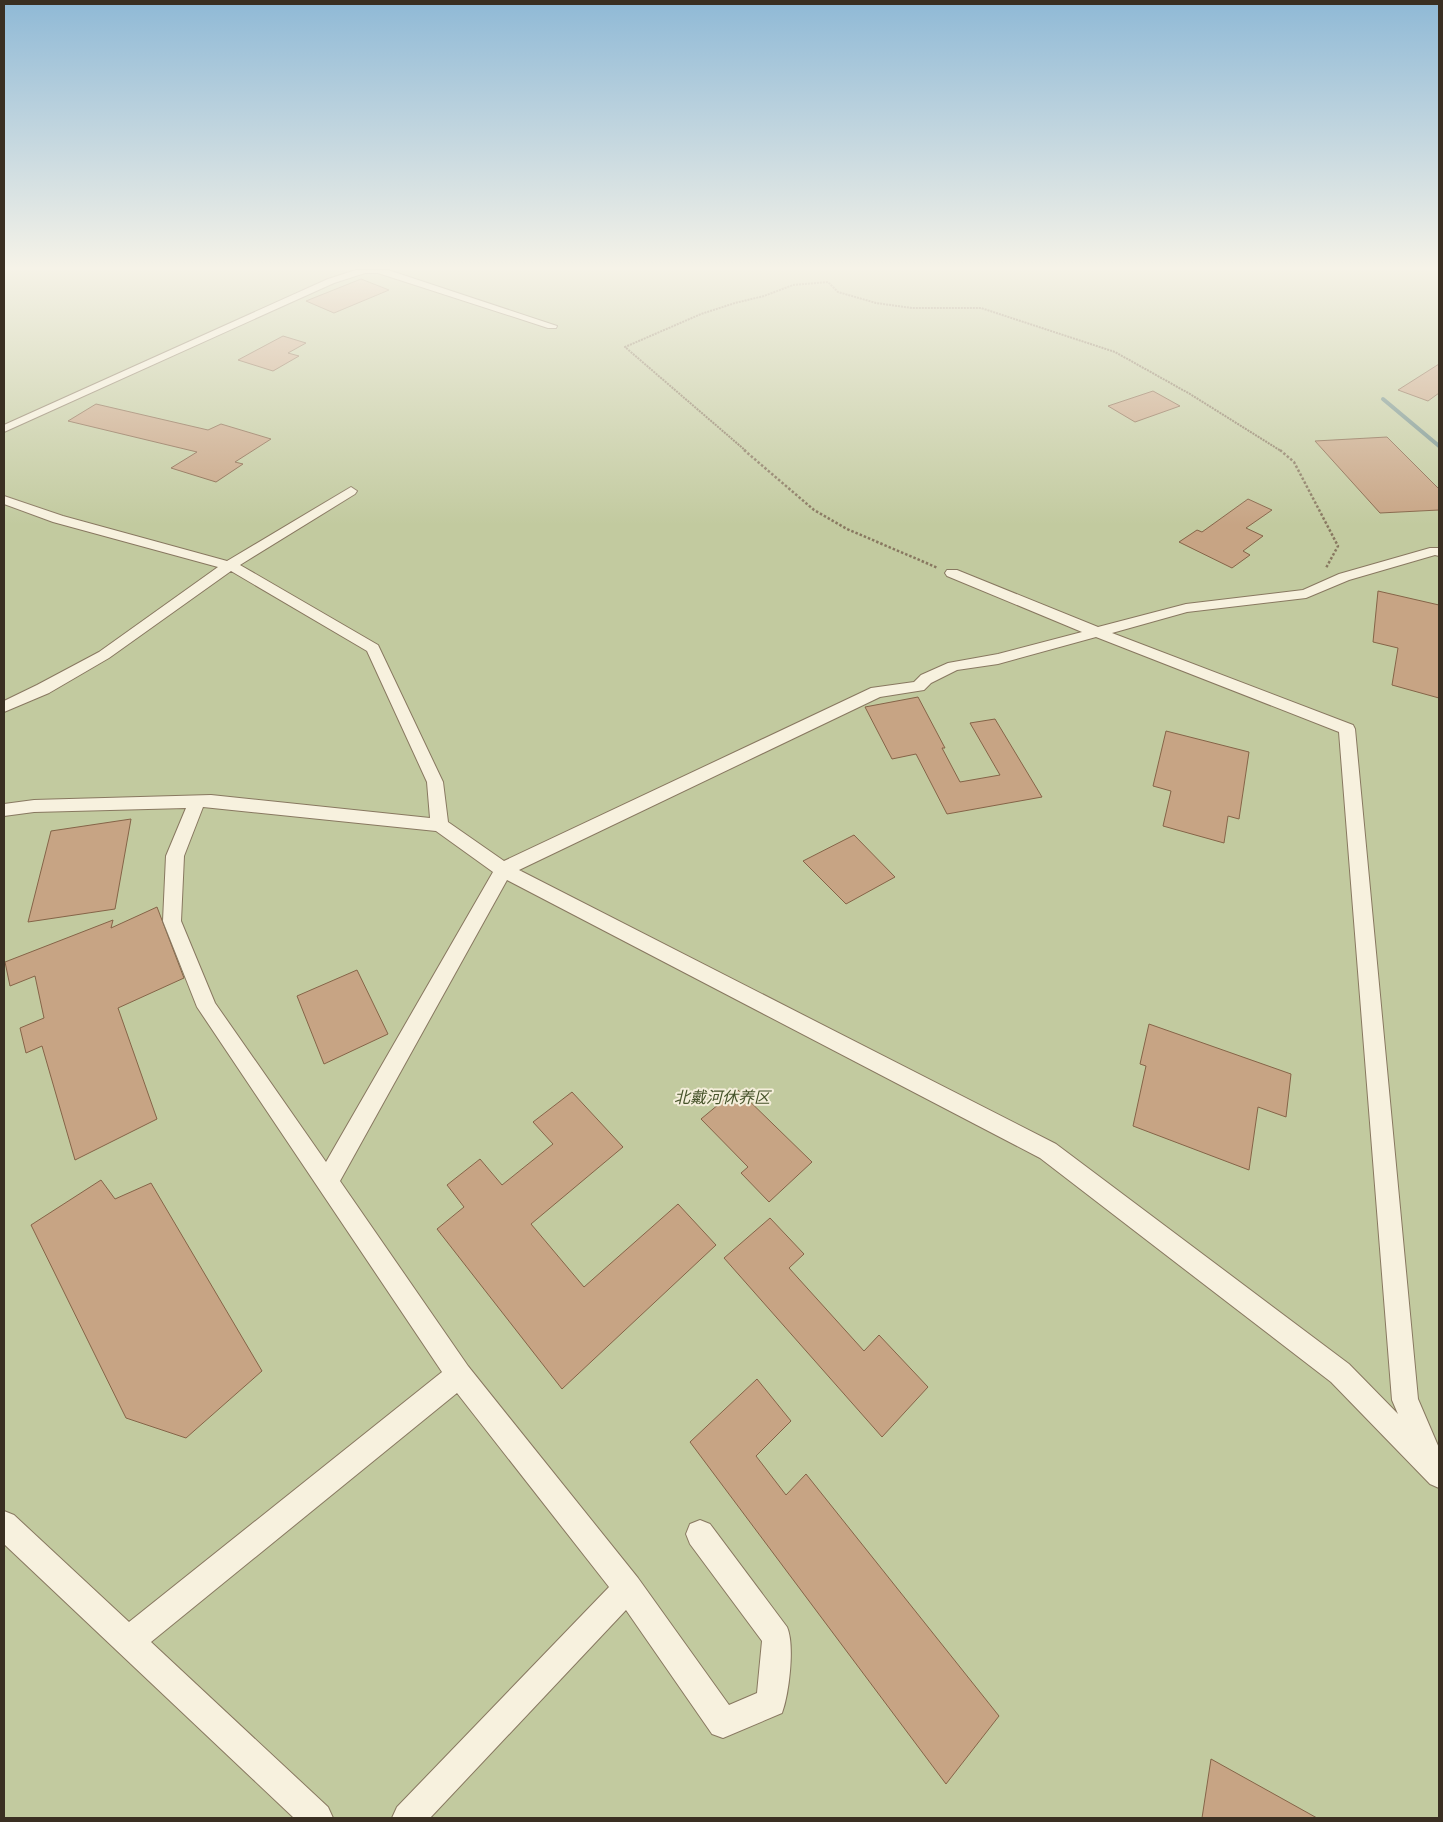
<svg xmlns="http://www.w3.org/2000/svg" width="1443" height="1822" font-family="'PT Serif','Noto Sans SC',serif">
<rect width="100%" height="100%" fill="#ece4cb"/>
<rect fill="#c2ca9f" x="4" y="270" width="1435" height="1548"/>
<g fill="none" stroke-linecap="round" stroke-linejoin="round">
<polyline stroke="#728f8a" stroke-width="4" points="1383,399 1439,446"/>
</g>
<g fill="#c7a484" stroke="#856448">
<polygon points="361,279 389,290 334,313 306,301"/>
<polygon points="283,336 306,343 288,353 299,356 273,371 238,360"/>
<polygon points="1439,364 1439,393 1428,401 1398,390"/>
<polygon points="1153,391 1180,406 1135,422 1108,406"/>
<polygon points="96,404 208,430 221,424 271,439 235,462 243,464 216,482 171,468 197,452 68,421"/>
<polygon points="1387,437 1439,489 1439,510 1380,513 1315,441"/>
<polygon points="1248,499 1272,510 1246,528 1263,536 1243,551 1250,555 1232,568 1179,542 1197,530 1202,532"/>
<polygon points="1378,591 1439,605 1439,698 1392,685 1398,648 1373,642"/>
<polygon points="918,697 945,748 942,748 960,782 1000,775 970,723 995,719 1042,797 947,814 916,754 892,759 865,707"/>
<polygon points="1166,731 1249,752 1239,819 1228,816 1224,843 1163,826 1171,791 1153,786"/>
<polygon points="131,819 115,909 28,922 51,831"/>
<polygon points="854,835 895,877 846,904 803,861"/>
<polygon points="157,907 184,978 118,1008 157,1119 75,1160 42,1046 26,1053 20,1028 44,1018 35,976 10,986 5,962 113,920 111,928"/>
<polygon points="357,970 388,1034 324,1064 297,996"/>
<polygon points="1149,1024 1291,1074 1286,1117 1258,1107 1249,1170 1133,1126 1146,1066 1140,1064"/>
<polygon points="737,1089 812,1162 769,1202 741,1173 748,1167 701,1119"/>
<polygon points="572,1092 623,1147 531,1224 584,1287 678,1204 716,1245 562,1389 437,1229 464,1207 447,1185 480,1159 502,1185 553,1144 533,1122"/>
<polygon points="101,1180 115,1199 151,1183 262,1371 186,1438 126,1418 31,1225"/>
<polygon points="770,1218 804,1254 789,1268 864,1351 879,1335 928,1387 882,1437 724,1258"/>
<polygon points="757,1379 791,1421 756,1456 786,1495 806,1474 999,1716 946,1784 690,1442"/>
<polygon points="1211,1759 1317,1818 1202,1818"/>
</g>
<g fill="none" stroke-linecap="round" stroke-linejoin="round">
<defs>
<g id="minor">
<polygon points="356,270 388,270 557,326 556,328 548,328 378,273 365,273 334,283 4,432 4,425 328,279"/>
<path d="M351 487 357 491 355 494 240 565 378 645 443 782 448 822 504 861 871 688 914 682 921 675 948 663 998 654 1082 632 947 576 945 573 947 570H957L1098 627 1186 604 1303 590 1339 574 1430 548H1439V556L1435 555 1349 580 1306 598 1187 612 1112 633 1353 725 1355 729 1418 1399 1439 1448V1488L1430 1484 1331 1382 1040 1158 507 880 340 1181 468 1366 638 1578 729 1705 757 1693 762 1641 690 1544 686 1534 690 1524 700 1520 710 1524 787 1627C795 1645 789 1694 782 1713L723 1738 712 1734 626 1610 430 1818H392L397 1807 609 1587 457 1393 151 1642 328 1807 333 1818H294L4 1544V1511L14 1515 129 1622 442 1372 197 1007 163 921 166 856 186 808 34 812 4 816V804L34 800 211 795 430 818 427 782 367 651 231 571 109 658 49 693 4 712V701L37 685 99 652 218 567 53 522 4 504V496L63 516 227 561ZM1096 637 1339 732 1392 1400 1398 1414 1349 1364 1056 1144 519 870 880 697 924 690 931 683 957 670 998 664ZM203 807 436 831 493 872 326 1162 215 1003 181 921 184 856Z"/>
</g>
</defs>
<use href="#minor" stroke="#887860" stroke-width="2"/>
<polyline stroke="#887860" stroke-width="2" stroke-dasharray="2 1" stroke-linecap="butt" points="746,451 625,347 701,314 735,303 764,296 793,285 828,282 838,292 876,303 912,308 981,308 1115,352 1190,394 1281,451"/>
<g stroke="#887860" stroke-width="2.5" stroke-dasharray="2.5 2" stroke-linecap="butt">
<polyline points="744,450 814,510 847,529 938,568"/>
<polyline points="1280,450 1294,462 1338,546 1326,568"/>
</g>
<use href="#minor" fill="#f7f1de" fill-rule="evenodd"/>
</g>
<linearGradient id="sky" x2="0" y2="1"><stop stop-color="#8fb9d6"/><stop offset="0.51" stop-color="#f6f3e8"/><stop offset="1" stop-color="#f6f3e8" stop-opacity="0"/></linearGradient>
<rect width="1443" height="525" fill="url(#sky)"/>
<g text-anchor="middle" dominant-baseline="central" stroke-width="4" stroke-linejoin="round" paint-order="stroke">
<g font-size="16" font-style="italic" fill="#47542b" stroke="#f4eeda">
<text x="722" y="1097">北戴河休养区</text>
</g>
</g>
<rect width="1443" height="1822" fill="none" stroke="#3a2f22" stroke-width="10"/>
</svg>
